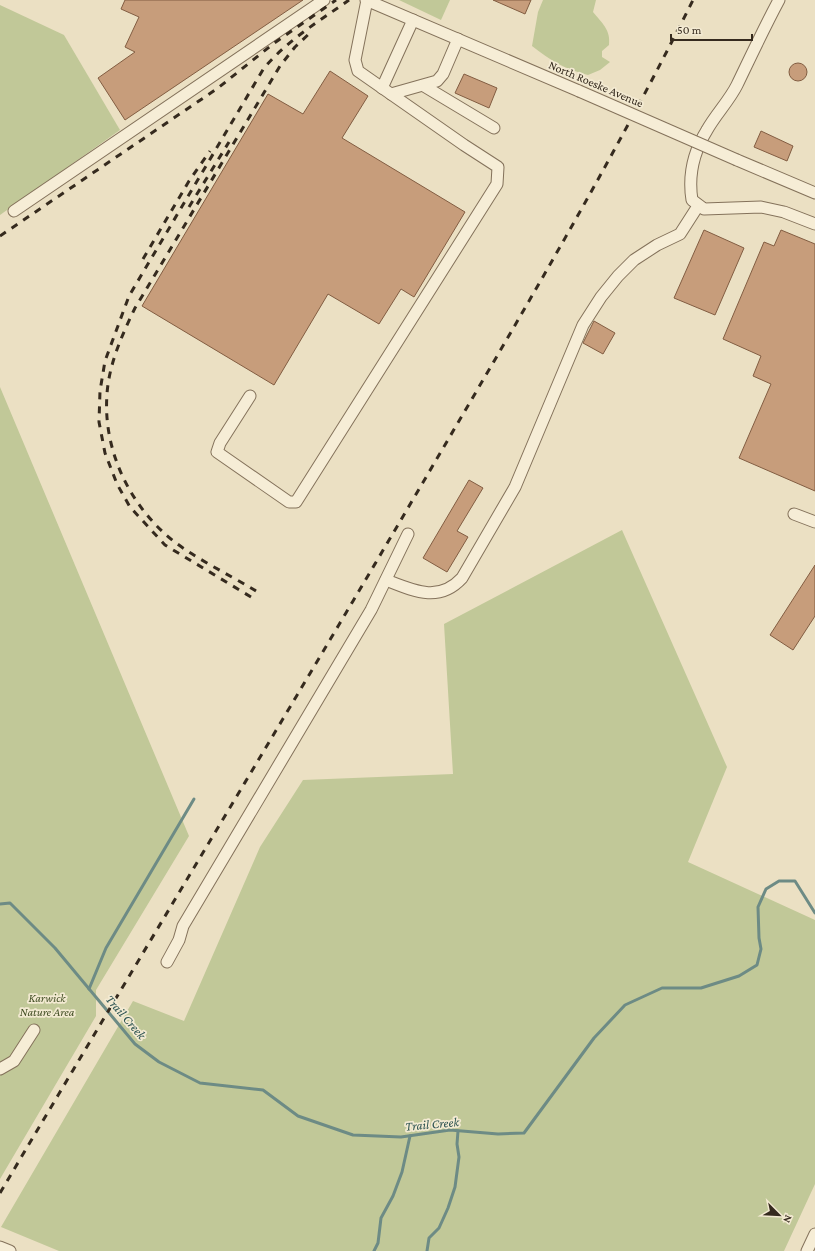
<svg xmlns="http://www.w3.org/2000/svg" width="815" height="1251" font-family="'Crimson Pro',serif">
<rect width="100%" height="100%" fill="#ebe0c3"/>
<g fill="#c1c898">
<polygon points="399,0 450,0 441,20"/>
<path d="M543 0H596L593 12C602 23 611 30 609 45L602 51V57L610 62 600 70 588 75C565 69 551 61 532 46L538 12Z"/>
<polygon points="0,5 64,35 120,130 0,215"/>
<polygon points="0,387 189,836 96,990 96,1016 0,1179"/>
<polygon points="622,530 727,767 688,862 815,920 815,1184 784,1251 59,1251 1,1227 133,1001 184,1021 260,847 303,780 453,774 444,624"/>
</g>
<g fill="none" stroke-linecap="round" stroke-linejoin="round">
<g stroke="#6d8b85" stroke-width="3">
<polyline points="0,904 10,903 55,948 135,1044 159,1062 200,1083 263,1090 298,1116 353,1135 401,1137 450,1130 498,1134 524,1133 594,1038 625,1005 662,988 701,988 739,976 757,965 761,949 759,938 758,907 766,889 779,881 795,881 815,913"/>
<polyline points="89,989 106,948 194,799"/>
<polyline points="374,1251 378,1243 381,1218 393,1196 402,1172 410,1136"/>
<polyline points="427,1251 429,1238 439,1228 448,1208 455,1187 459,1157 457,1144 458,1131"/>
</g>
</g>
<g fill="#c79d7b" stroke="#825d42">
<polygon points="125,0 303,0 125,120 98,78 135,52 125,47 139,17 121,9"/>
<polygon points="493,0 531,0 525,14"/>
<circle cx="798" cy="72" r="9"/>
<polygon points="330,71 368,96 342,138 465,212 414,297 401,289 379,324 328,294 274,385 142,306 268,94 303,114"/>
<polygon points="464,74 497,88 489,108 455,93"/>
<polygon points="761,131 793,146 787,161 754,147"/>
<polygon points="704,230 744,248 715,315 674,298"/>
<polygon points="781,230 815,244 815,491 739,458 771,384 753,376 761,356 723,339 764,242 774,246"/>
<polygon points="594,321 615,333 603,354 583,343"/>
<polygon points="469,480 483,488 457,531 468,537 447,572 423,558"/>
<polygon points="815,565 815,616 793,650 770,635"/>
</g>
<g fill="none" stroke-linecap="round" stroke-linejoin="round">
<defs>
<g id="minor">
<polyline points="366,0 579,91"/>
<path d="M779 0C764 28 751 56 737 85 729 101 716 114 707 130 694 151 688 175 692 200L704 209 761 207 784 212 815 224"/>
<polyline points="424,86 494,128"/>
<polyline points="382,88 413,20"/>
<polyline points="391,94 437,81 443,74 458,39"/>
<polyline points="737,160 815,193"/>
<polyline points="14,211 324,0"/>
<polyline points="250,396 220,443 217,452 289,502 296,502 497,184 498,167 464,145 358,71 355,60 367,0"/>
<polyline points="794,514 815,522"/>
<path d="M386 580C414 591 439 603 462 578L515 487 583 325 601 297 618 276 634 260 657 245 680 234 698 206"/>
<polyline points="167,962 179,940 183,926 371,610 408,534"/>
<polyline points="0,1069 14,1061 34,1030"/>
<polyline points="0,1247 10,1251"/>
<polyline points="807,1251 815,1234"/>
</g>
</defs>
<use href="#minor" stroke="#84725b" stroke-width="13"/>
<use href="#minor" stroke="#f6edd6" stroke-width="11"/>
<g stroke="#352a1e" stroke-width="3" stroke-dasharray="7 7" stroke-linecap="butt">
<polyline points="189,207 229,142"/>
<polyline points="0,236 218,88 273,44 336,0"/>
<polyline points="143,259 189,181 210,151"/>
<path d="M256 591C227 573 189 556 164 533 126 498 103 446 107 394 109 364 122 335 135 308L280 66 295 47 312 31"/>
<path d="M251 597 165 545 130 507 117 484 105 453 99 422 100 391 105 361 129 296 264 68C289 39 318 22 349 0"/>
<path d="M0 1193C138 960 278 729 415 496 511 332 608 170 693 0"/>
</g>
<defs>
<polyline id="minor-bridge" points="579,91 737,160"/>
</defs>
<use href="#minor-bridge" stroke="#84725b" stroke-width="13" stroke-linecap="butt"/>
<use href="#minor-bridge" stroke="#f6edd6" stroke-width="11"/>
</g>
<g text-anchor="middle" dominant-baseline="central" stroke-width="3.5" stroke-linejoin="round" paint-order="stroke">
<g font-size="12" fill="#352a1e" stroke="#f3ead2">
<text transform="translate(596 84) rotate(23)">North Roeske Avenue</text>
</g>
<g font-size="12" font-style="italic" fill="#445026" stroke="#f3ead2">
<text x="47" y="998">Karwick<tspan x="47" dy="14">Nature Area</tspan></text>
</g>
<g font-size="13" font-style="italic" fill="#2e5452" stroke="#f3ead2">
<text transform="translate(126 1017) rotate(49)">Trail Creek</text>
<text transform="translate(432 1124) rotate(-5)">Trail Creek</text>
</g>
</g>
<g transform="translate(779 1215) rotate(114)" stroke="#f3ead2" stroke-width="3" paint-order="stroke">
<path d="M0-3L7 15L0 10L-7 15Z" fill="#352a1e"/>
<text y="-6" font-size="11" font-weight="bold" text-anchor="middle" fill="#352a1e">N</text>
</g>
<path d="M671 34v6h81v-6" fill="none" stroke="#352a1e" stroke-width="2"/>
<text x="677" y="34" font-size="12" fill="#352a1e" stroke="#f3ead2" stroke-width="3" paint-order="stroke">50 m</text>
</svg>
